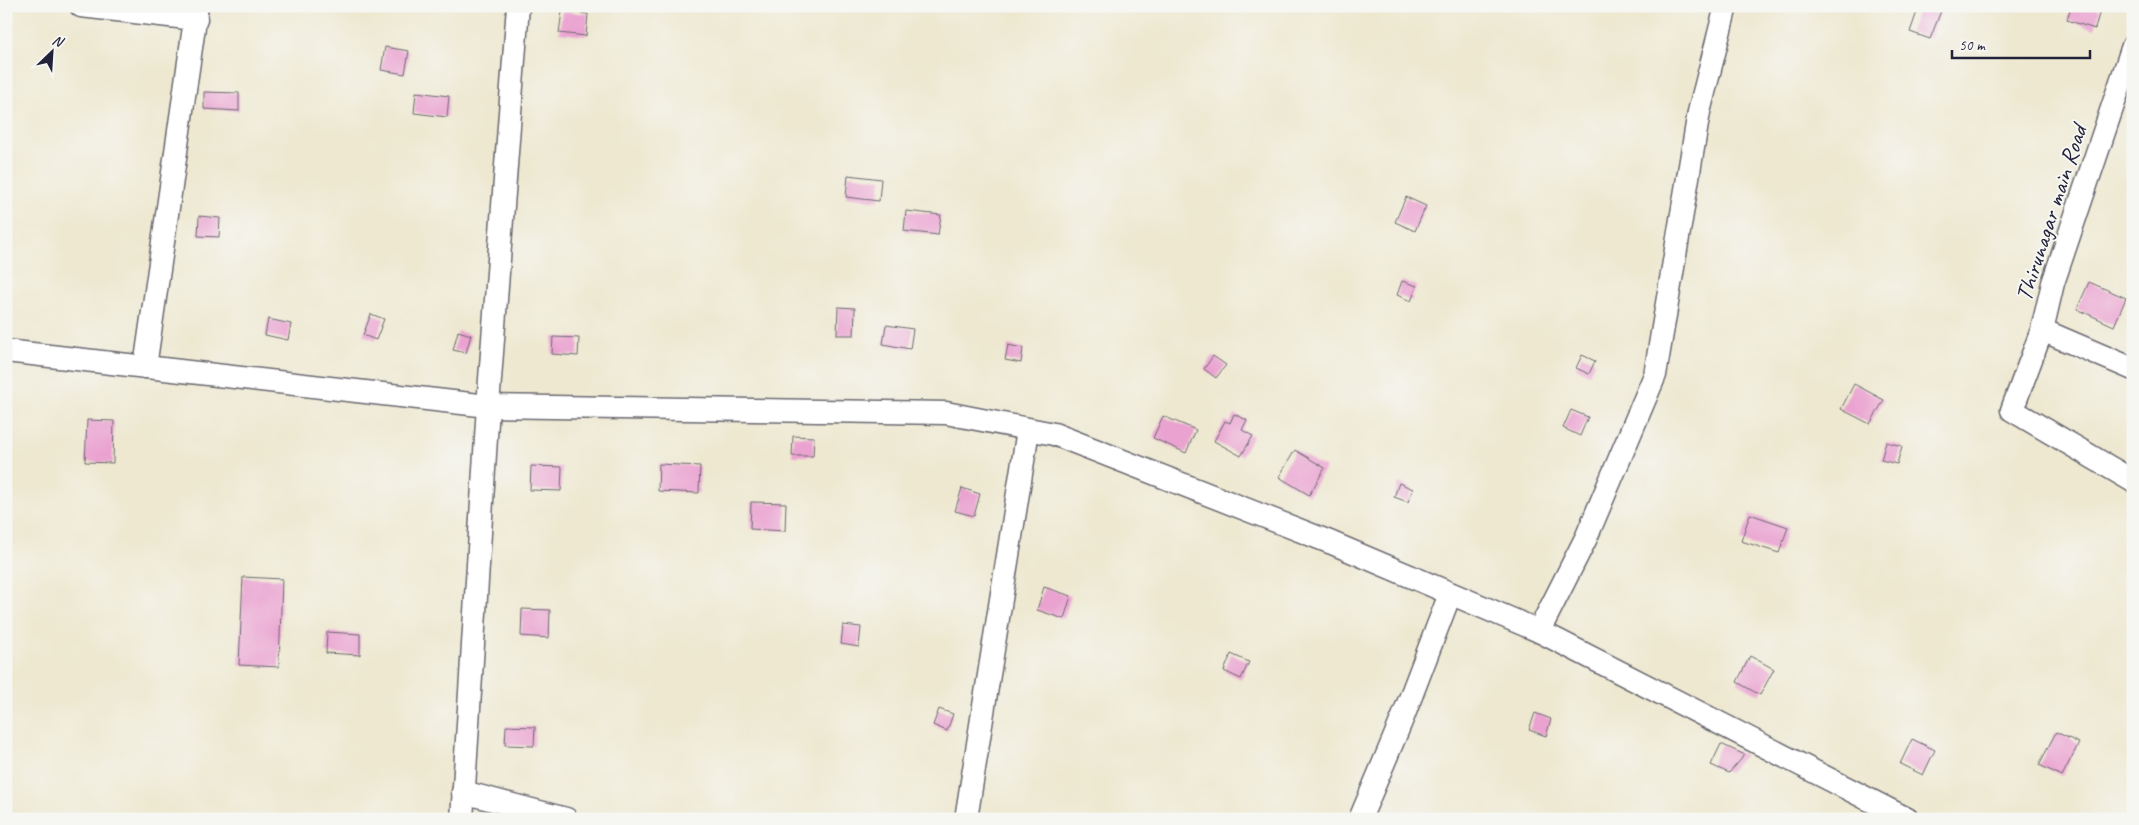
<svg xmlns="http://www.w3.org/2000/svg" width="2139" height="825" font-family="Caveat,sans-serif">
<rect width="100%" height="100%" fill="#f6f6f2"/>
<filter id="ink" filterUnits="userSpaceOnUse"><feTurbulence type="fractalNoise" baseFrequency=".02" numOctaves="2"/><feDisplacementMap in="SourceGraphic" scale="10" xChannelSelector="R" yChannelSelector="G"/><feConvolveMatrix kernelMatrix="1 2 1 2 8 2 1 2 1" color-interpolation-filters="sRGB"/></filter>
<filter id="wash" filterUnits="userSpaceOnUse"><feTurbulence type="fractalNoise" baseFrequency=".0096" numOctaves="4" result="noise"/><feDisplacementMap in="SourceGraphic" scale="20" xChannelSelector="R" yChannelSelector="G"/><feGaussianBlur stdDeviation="1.12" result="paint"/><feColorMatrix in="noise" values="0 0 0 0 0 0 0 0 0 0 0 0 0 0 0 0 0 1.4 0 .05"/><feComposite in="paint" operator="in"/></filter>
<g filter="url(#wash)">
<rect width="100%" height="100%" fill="#eee8d0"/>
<g id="blocks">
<g fill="#eaa2d0">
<polygon points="1919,6 1929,6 1941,11 1930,39 1910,32"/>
<polygon points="2071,6 2088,6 2100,10 2095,29 2067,20"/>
<polygon points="562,11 588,14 586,36 559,33"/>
<polygon points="385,47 409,51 405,74 381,70"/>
<polygon points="204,92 239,93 239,111 204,109"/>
<polygon points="416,92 449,96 447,117 414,113"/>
<polygon points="848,175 881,179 879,201 846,197"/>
<polygon points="1406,197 1426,206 1415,231 1395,222"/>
<polygon points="906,211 941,215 938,235 904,231"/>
<polygon points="199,216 220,218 219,237 198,236"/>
<polygon points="1402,281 1417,286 1411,301 1397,295"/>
<polygon points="2089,282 2126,298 2114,326 2077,309"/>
<polygon points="838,307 855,308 854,335 837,335"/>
<polygon points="371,314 384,319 376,340 363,335"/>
<polygon points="268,319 291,324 288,340 265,335"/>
<polygon points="886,325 913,329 910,349 883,344"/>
<polygon points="458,331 471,335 466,353 453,350"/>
<polygon points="553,337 579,338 578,356 552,354"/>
<polygon points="1008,345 1023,348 1021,363 1005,360"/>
<polygon points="1582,355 1595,361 1589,374 1576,368"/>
<polygon points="1213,356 1226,365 1216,378 1204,369"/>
<polygon points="1854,384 1884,400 1870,424 1841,409"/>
<polygon points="1571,410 1588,417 1580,436 1563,428"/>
<polygon points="1234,414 1247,420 1242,430 1253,436 1241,456 1214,441 1225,421 1230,423"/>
<polygon points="1163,416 1196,430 1186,453 1153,438"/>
<polygon points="87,420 114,421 113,463 85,462"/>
<polygon points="793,436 814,437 813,456 792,456"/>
<polygon points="1886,442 1902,446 1897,464 1881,460"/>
<polygon points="1295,450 1325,468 1309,495 1279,477"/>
<polygon points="659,464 700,466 699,493 658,491"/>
<polygon points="531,466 562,467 561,491 530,490"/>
<polygon points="1399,483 1413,489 1408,502 1394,497"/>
<polygon points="962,488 980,494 974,516 955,511"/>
<polygon points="751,502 786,503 785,531 750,529"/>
<polygon points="1750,514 1788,527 1779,553 1741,541"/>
<polygon points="243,577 282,579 279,667 239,665"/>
<polygon points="1044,587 1071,596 1064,619 1037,610"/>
<polygon points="522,609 550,610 549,638 521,636"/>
<polygon points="843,625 861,627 859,647 841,644"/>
<polygon points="327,632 360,634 360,655 326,653"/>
<polygon points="1231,654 1249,662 1241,679 1224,671"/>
<polygon points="1750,656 1774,669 1760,695 1737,682"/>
<polygon points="939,709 953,714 947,731 933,725"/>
<polygon points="1535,713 1551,719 1546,736 1529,730"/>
<polygon points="506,726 535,727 534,746 505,745"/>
<polygon points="2056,732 2079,743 2062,776 2039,765"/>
<polygon points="1912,739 1935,750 1923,775 1900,764"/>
<polygon points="1721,744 1745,755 1729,773 1711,765"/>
</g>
</g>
</g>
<g filter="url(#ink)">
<use href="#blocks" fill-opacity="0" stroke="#69676f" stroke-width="1"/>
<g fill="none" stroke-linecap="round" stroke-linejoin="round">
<defs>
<g id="street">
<polyline points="81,6 196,19"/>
<polyline points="2133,46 2053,283 2042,330 2133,369"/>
<polyline points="2042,330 2012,410 2133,481"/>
<polyline points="6,351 488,406 946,413 1054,434 1332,543 1539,631 1907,819"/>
<polyline points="145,367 197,6"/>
<polyline points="1539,631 1586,538 1655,375 1699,112 1726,6"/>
<polyline points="463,792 566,819"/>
<polyline points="462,819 488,406 518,6"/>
<polyline points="966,819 1028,430"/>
<polyline points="1360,819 1403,717 1450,594"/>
</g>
</defs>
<use href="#street" stroke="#69676f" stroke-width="25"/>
<use href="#street" stroke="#fff" stroke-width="22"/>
</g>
</g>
<g text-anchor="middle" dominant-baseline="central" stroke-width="4" stroke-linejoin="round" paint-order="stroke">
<g font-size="24" fill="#22223b" stroke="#f6f6f2">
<text transform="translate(2051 213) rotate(-72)">Thirunagar main Road</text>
</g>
</g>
<rect width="2139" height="825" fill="none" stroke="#f6f6f2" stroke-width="25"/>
<g transform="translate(52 52) rotate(25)" stroke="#f6f6f2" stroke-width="4" paint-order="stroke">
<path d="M0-4L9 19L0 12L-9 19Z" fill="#22223b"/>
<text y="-8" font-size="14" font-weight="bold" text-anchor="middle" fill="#22223b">N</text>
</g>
<path d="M1952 50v8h138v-8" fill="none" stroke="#22223b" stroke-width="2.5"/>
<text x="1959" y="50" font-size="15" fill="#22223b" stroke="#f6f6f2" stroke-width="4" paint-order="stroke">50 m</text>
</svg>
